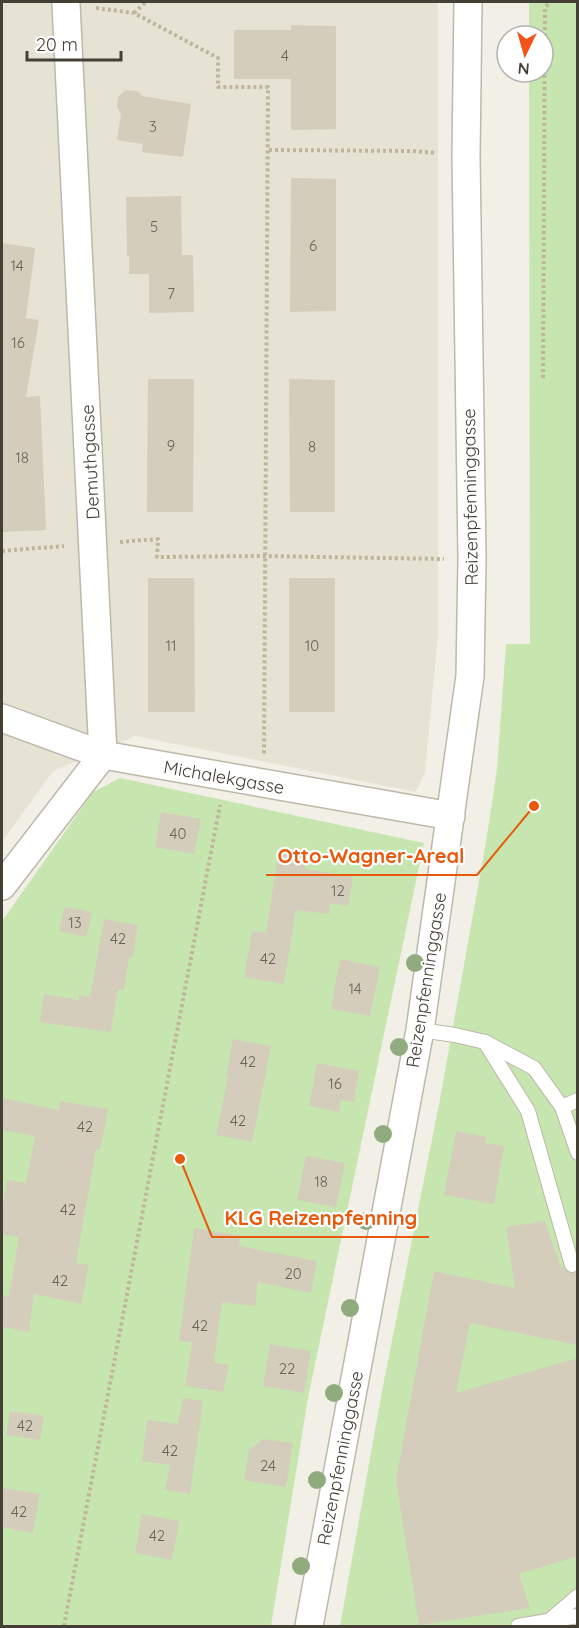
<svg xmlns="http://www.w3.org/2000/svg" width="579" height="1628" font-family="Quicksand,sans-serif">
<rect width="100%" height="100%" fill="#f2f0e6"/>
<polygon fill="#e6e2d4" points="2,2 438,2 438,634 425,772 416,792 135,736 53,771 2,842"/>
<g fill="#c7e6af">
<polygon points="529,2 577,2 577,1626 340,1626 382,1391 440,1099 486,842 497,769 506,644 530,644 529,72 543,72 543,36 529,36"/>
<polygon points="120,778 424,843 308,1398 271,1626 2,1626 2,921 93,792"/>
</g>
<g fill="#d4cdbb">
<polygon points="291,25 336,26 336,129 291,130 291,79 234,79 234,30 291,30"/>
<polygon points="126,90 138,91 142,96 191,104 183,157 142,152 143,144 117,140 121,114 117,107 118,97"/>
<polygon points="291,178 336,179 336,311 290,312"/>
<polygon points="181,196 182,255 193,255 194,312 149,313 149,274 129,274 129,256 127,256 126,197"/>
<polygon points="2,243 35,248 26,318 39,320 26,397 40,396 46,530 2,532"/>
<polygon points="148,379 194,379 193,512 147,512"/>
<polygon points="289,379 335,380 335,512 290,512"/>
<polygon points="148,578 194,578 195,712 148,712"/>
<rect x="289" y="578" width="46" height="134"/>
<polygon points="161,812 201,819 194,854 155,847"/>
<polygon points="279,850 307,854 305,869 353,877 348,906 330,903 329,914 296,910 284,984 244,977 252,931 266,933"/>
<polygon points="65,907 92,912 86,937 59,931"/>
<polygon points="104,919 138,925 133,958 129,957 124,990 118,989 111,1032 40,1022 44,994 79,1000 79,995 90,997"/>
<polygon points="340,959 380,967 370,1016 331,1009"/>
<polygon points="233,1039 271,1046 252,1142 216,1135 228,1077 226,1076"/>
<polygon points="317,1063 359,1071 354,1102 341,1100 339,1112 309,1106"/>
<polygon points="2,1098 59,1110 60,1101 108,1109 100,1150 96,1149 76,1263 89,1265 81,1304 34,1294 29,1332 2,1327 2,1295 9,1296 19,1237 2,1234 2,1210 7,1180 26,1183 35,1136 2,1130"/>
<polygon points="456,1131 487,1137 485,1143 504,1146 494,1204 444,1195"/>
<polygon points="306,1156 345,1163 336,1207 297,1200"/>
<polygon points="545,1221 561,1268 563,1267 570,1274 578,1272 578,1345 470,1323 456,1393 578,1358 578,1556 519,1574 530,1608 419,1625 396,1480 434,1271 515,1288 506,1227"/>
<polygon points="194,1228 241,1236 239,1246 317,1261 311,1293 258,1282 255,1306 222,1302 214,1362 229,1365 223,1392 185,1386 192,1342 179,1341"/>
<polygon points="270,1344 311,1351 304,1393 263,1386"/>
<polygon points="183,1398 203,1401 190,1494 165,1490 170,1465 142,1461 147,1420 178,1424"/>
<polygon points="10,1411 44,1416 40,1440 6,1435"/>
<polygon points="263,1439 293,1443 286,1487 244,1480 249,1450"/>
<polygon points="2,1488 40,1494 33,1533 2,1527"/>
<polygon points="142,1514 179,1521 172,1560 135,1553"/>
</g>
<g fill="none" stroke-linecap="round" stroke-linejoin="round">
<defs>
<g id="lane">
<polyline points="420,1030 455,1035 485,1042 534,1068 562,1107 578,1153"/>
<polyline points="485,1042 528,1111 572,1265"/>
<polyline points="562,1107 578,1100"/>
<polyline points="550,1620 578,1596"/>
<polyline points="518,1626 578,1616"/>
</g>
<g id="street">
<polyline points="2,718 103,755 451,816"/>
<polyline points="2,886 103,755 66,4"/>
<polyline points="309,1626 420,1030 470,676 472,558 466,156 468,2"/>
</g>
</defs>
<use href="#lane" stroke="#bdb8a9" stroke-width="16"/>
<use href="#street" stroke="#bdb8a9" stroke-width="30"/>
<g stroke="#bfb69a" stroke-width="4" stroke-dasharray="3 3" stroke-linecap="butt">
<polyline points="96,8 134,13 218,58 218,87 268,87 264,755"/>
<polyline points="134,13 146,2"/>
<polyline points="269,150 413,151 436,153"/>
<polyline points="543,378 545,8 550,2"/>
<polyline points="120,542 158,539 157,557 264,556 444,559"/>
<polyline points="2,551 64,546"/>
<polyline points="64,1626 220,805"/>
</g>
<use href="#lane" stroke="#fff" stroke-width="14"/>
<use href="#street" stroke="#fff" stroke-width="27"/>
</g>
<g fill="#90ac7f">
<circle cx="415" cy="963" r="9"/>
<circle cx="399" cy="1047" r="9"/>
<circle cx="383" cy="1134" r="9"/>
<circle cx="366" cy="1221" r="9"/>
<circle cx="350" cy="1308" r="9"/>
<circle cx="334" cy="1393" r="9"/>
<circle cx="317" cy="1480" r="9"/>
<circle cx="301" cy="1566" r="9"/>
</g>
<g text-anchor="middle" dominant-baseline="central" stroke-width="4.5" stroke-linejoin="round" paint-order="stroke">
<g font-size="15" fill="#696356">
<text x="285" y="55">4</text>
<text x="153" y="126">3</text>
<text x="154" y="226">5</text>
<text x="313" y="245">6</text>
<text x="17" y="265">14</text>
<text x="171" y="293">7</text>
<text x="18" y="342">16</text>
<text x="171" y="445">9</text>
<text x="312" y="446">8</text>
<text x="22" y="457">18</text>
<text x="171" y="645">11</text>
<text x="312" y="645">10</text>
<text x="178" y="833">40</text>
<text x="338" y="890">12</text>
<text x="75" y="922">13</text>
<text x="118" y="938">42</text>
<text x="268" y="958">42</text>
<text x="355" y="988">14</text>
<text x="248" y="1061">42</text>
<text x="335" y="1083">16</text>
<text x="238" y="1120">42</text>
<text x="85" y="1126">42</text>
<text x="321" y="1181">18</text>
<text x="68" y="1209">42</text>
<text x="293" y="1273">20</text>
<text x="60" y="1280">42</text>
<text x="200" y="1325">42</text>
<text x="287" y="1368">22</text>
<text x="25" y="1425">42</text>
<text x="170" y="1450">42</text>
<text x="268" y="1465">24</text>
<text x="19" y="1511">42</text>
<text x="157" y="1535">42</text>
</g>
<g font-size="18" fill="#454035" stroke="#fff">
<text transform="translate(90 462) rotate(-93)">Demuthgasse</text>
<text transform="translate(470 497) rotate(-91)">Reizenpfenninggasse</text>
<text transform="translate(224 777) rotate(10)">Michalekgasse</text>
<text transform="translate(426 980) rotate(-81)">Reizenpfenninggasse</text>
<text transform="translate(340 1458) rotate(-79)">Reizenpfenninggasse</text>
</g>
</g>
<path fill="none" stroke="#e8590c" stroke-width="2" d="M534 806L477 875H266M180 1159L212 1237H429"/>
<g fill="#e8590c" stroke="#fff" stroke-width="2">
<circle cx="534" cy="806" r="6"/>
<circle cx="180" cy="1159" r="6"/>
</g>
<g font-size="20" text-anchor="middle" font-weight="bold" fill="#e8590c" stroke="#fff" stroke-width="4.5" stroke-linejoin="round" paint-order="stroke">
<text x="371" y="863">Otto-Wagner-Areal</text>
<text x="321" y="1225">KLG Reizenpfenning</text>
</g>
<rect width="579" height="1628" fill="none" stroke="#454035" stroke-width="6"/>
<g transform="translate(525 54) rotate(185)"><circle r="28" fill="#ffffff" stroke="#b5b3ae" stroke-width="1.5"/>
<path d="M0-4.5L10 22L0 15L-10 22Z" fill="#f4521b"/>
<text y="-9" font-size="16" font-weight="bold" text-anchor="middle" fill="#454035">N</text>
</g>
<path d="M27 51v9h94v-9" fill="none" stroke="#454035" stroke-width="3"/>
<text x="36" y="51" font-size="18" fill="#454035" stroke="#ffffff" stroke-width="4.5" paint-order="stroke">20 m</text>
</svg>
